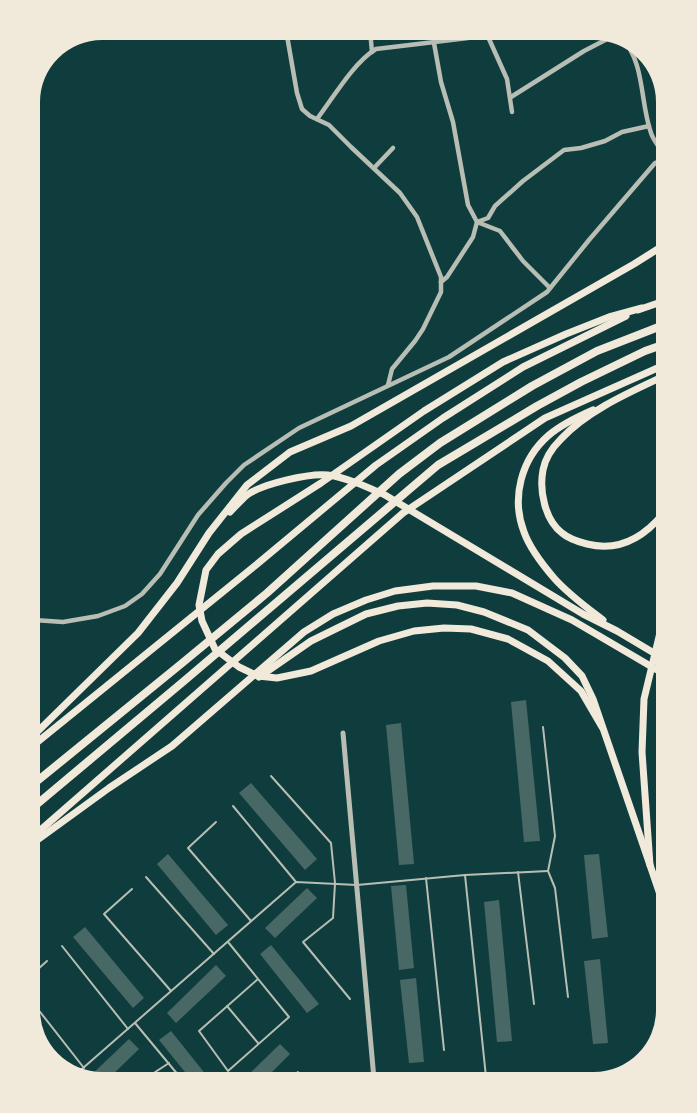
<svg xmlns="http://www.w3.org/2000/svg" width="697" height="1113" font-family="Montserrat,sans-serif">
<rect width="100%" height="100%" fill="#0f3d3e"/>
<g fill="#486865">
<polygon points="526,700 540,841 524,842 511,702"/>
<polygon points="401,723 414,864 399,865 386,725"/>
<polygon points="251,783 317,859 305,870 239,793"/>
<polygon points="168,854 228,925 216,935 157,864"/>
<polygon points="599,854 608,937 592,939 584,855"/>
<polygon points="406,885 414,968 399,970 391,886"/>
<polygon points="307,888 317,898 275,938 265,928"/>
<polygon points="499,900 512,1041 497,1042 484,902"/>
<polygon points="85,927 144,998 133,1008 73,937"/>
<polygon points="271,945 319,1004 307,1013 260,954"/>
<polygon points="600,959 608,1043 593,1044 584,961"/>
<polygon points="216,965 226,976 176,1023 167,1013"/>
<polygon points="416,978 424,1062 409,1063 400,980"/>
<polygon points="171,1031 211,1081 193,1082 159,1040"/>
<polygon points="129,1039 139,1049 104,1083 98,1083 87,1079"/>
<polygon points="280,1044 290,1054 263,1081 242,1081"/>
</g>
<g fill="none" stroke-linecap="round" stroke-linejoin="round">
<g stroke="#b8beb3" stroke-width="2">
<polyline points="543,727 555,836 548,871 555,888 568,997"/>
<polyline points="271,776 331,843 335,883 333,918 303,942 350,999"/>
<polyline points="233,806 296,882"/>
<polyline points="216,822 188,848 251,921"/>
<polyline points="518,872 534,1004"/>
<polyline points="465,875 548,871"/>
<polyline points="146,877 214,954"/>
<polyline points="426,878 444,1050"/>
<polyline points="132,889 104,914 171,991"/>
<polyline points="228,942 289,1017 228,1071 199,1031 258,979"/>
<polyline points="62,946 128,1029"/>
<polyline points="37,970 47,961"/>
<polyline points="227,1006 258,1043"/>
<polyline points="37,1008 84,1068"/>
<polyline points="135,1023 184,1082"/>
<polyline points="75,1075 296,882 357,885 465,875 486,1077"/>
<polyline points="287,1080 298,1072"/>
<polyline points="140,1082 169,1063"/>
</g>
<g stroke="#b8beb3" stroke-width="4.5">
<polyline points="286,30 297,93 302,109 310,116 329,125 351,147 400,193 417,217 441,277 441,292 423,329 415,341 392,369 388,385"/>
<polyline points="370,30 372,52"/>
<polyline points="485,30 507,79 512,112"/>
<path d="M622 38C645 63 640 102 651 133 653 139 657 144 660 149"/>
<polyline points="434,43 441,82 453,122 468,205 477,222 500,231 523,261 550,288"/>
<polyline points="511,97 584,51 615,35"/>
<path d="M317 119C333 98 354 62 376 49L468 38 475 35 478 30"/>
<polyline points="374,168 393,148"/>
<polyline points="441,282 447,277 473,237 477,222 488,218 495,206 523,181 564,150 581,148 605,141 622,132 649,126"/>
<polyline points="34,620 63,622 98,616 125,606 142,594 160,574 198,515 226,483 244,465 299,428 449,357 547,292 589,240 655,163 660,161"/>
</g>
<polyline stroke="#b8beb3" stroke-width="5" points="343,733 374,1079"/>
<polyline stroke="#f1e9da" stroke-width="7" points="664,616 644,699 642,752 650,865 666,912"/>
<g stroke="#f1e9da" stroke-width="7">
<polyline points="638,310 661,302"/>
<path d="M662 377C628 393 587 411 561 439 553 447 545 459 543 470 539 491 545 520 562 533 569 539 579 542 587 544 618 552 643 538 663 514"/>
<path d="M593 410C577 417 562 424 549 435 521 459 511 498 524 532 530 549 542 564 554 578 568 594 586 607 603 620"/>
<path d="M230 512C236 506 241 500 247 495 262 484 309 473 328 475 348 478 367 487 385 495L583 614 617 631 664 659"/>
<polyline points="259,677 311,641 366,614 398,606 427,603 457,605 484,612 528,630 565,658 582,676 593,699 650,865"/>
<polyline points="602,727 581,691 548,661 508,639 471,629 444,628 414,631 379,641 311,671 277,678 258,676 239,667 215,649 202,621 199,605 206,570 218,554 241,534 321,483 424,411 503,362 566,334 609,317 642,308"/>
<polyline points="35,734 138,633 177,583 209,533 247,485 290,452 351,426 634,264 661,247"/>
<polyline points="35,744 256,565 376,465 443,418 523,367 626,316"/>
<polyline points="36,834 403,513 545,418 662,366"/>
<polyline points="36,841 109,788 172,746 304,632 333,614 366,600 395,591 433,586 476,586 512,593 572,620 664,674"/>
</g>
<g stroke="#f1e9da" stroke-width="8">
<polyline points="36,782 181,664 267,593 399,474 440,443 532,386 597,351 661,326"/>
<polyline points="36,805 184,681 438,465 537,406 581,382 645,351 662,345"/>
</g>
</g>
<path d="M0 0H697V1113H0ZM102 40H594A62 62 0 0 1 656 102V1010A62 62 0 0 1 594 1072H102A62 62 0 0 1 40 1010V102A62 62 0 0 1 102 40Z" fill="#f1e9da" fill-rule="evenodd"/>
</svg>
